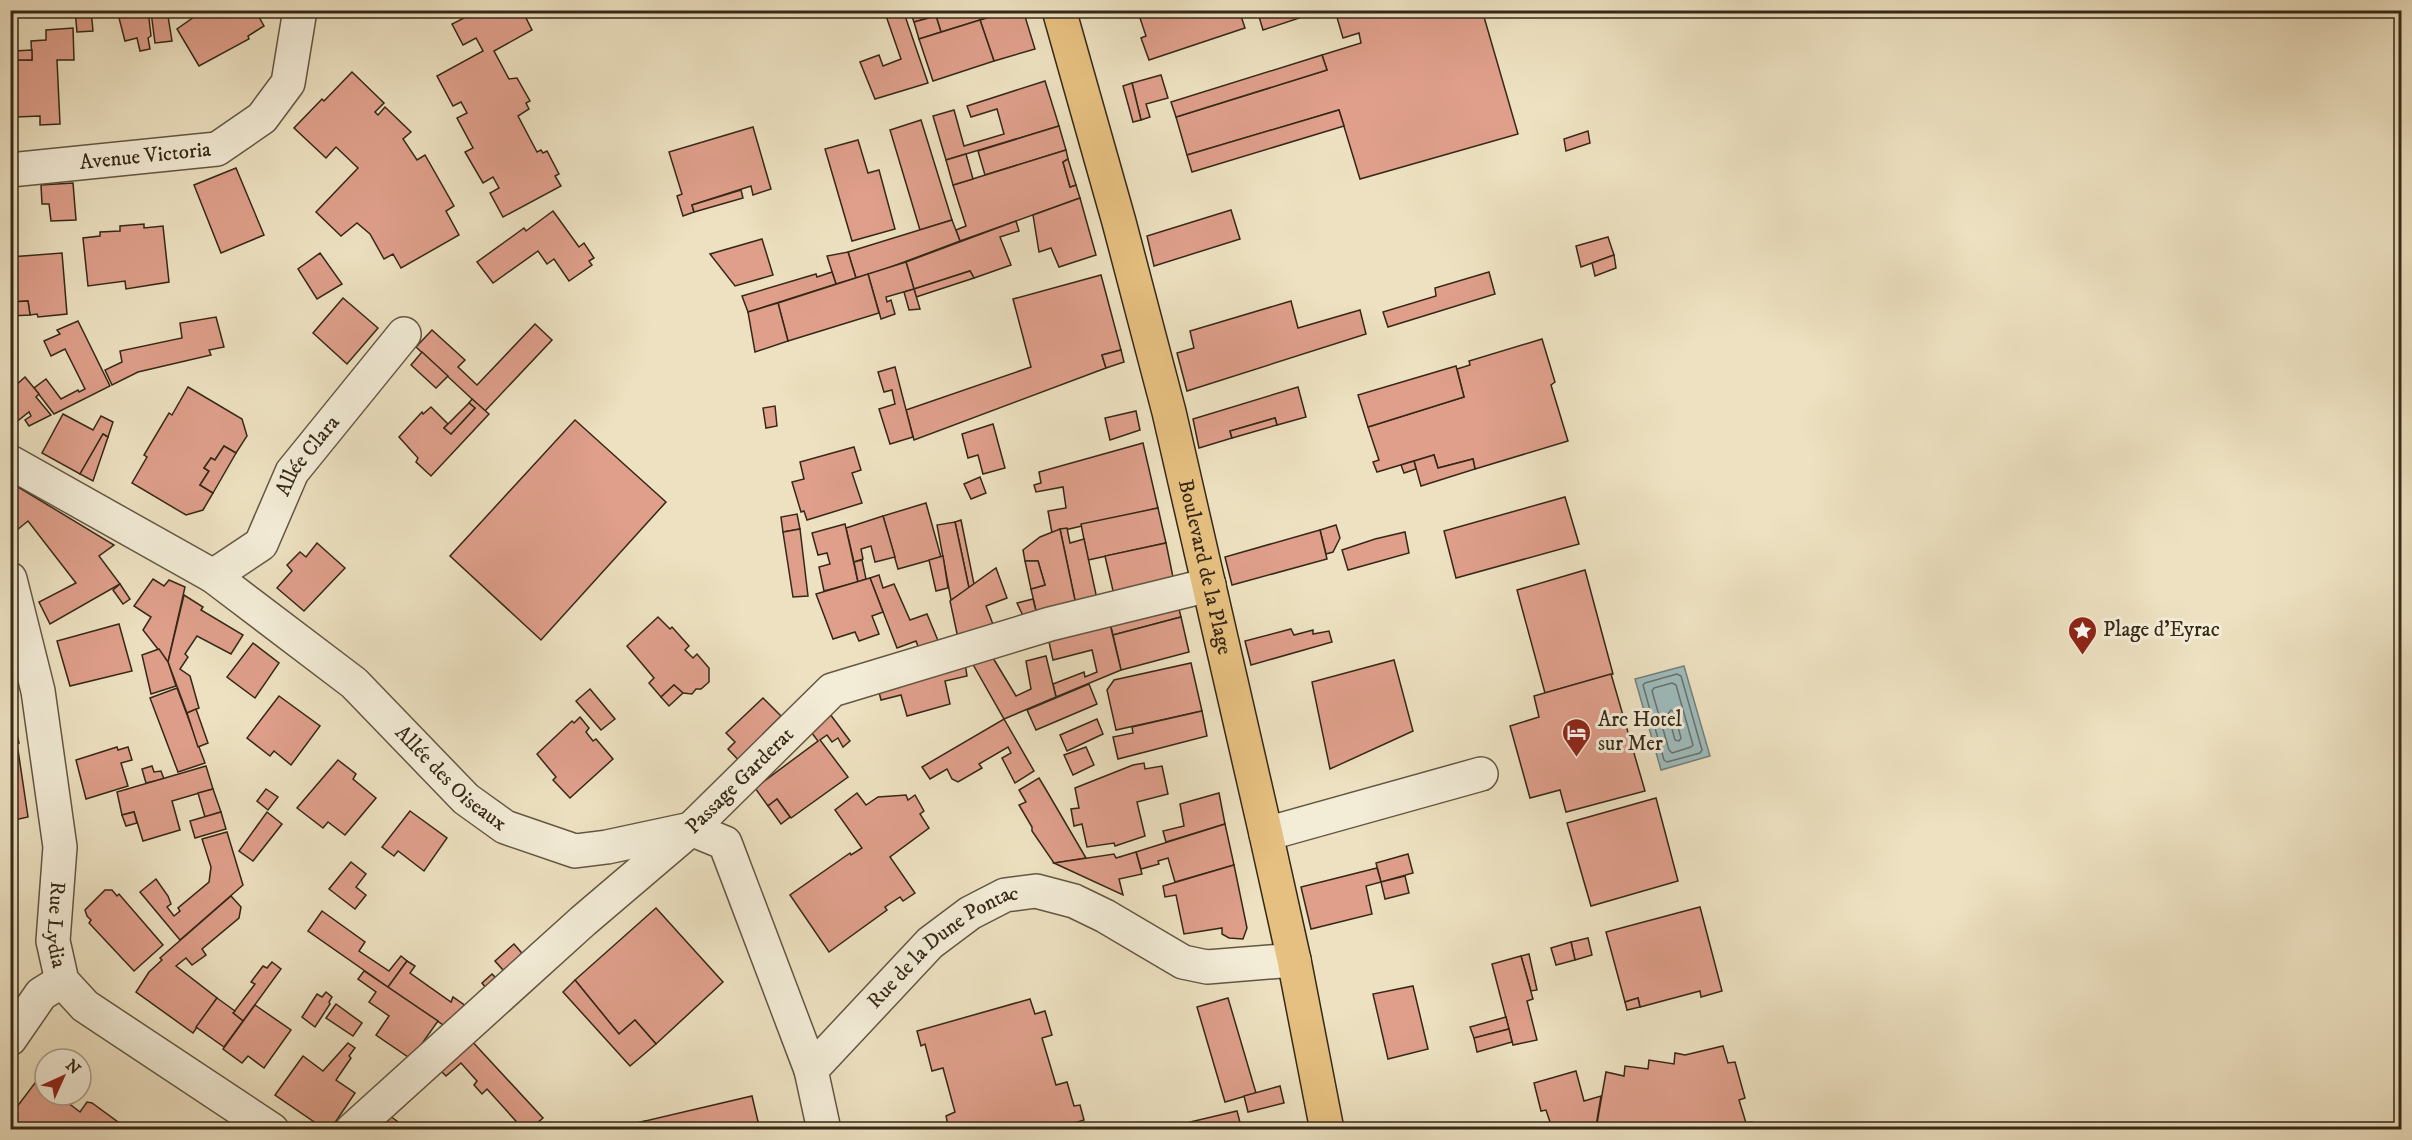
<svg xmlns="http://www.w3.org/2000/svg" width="2412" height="1140" font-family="'IM FELL DW Pica',serif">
<rect width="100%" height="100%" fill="#ede1c1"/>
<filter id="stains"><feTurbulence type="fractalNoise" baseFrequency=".00333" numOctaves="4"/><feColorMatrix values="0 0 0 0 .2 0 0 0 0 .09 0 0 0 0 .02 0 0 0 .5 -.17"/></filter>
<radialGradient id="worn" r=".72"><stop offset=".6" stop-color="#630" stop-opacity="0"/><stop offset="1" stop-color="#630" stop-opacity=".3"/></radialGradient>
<polygon fill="#9ebbbd" stroke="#74807b" stroke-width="1.5" points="1684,666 1710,756 1661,770 1635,679"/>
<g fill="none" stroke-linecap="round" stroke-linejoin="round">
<g stroke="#6a726a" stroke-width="1.5">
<polygon points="1677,674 1681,676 1702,750 1700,753 1667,762 1664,760 1643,685 1645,683"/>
<polygon points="1672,683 1676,685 1693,745 1691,747 1672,753 1669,750 1652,691 1654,688"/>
<polygon points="1671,710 1674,712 1681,738 1679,741 1675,740 1668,714"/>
</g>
</g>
<g fill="#df9f8b" stroke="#362817" stroke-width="1.5">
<polygon points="75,10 91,10 93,31 77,32"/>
<polygon points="124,10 148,10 151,36 148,38 150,49 140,51 137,38 125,41 119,18 125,16"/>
<polygon points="167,10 172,41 155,43 151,12"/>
<polygon points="191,10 255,10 264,26 248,36 249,39 199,66 177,29 194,17"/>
<polygon points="470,10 522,10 532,30 494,51 509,79 517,78 530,101 526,103 529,109 518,116 537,152 541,150 543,153 547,151 559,174 555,176 561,186 503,217 490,193 499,188 493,177 483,183 465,152 473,148 457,118 467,113 461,102 453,106 437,76 483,51 476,38 463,45 452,24 472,14"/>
<polygon points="884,10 903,10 928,83 875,99 860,62 879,55 883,66 901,59"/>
<polygon points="922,10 1013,10 941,32 936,16 914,22 911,14"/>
<polygon points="1013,10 1023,10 1035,49 994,61 980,20"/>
<polygon points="1144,10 1239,10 1245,28 1149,60 1141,38 1146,36 1138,12"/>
<polygon points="1257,10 1323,10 1263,30"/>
<polygon points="1346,10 1482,10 1518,134 1360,179 1339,110 1187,155 1176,117 1327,70 1322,55 1361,43 1359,33 1343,38 1336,14"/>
<polygon points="936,16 941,32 919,39 914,22"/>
<polygon points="980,20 994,61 933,81 919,39"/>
<polygon points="73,28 74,60 57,60 60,124 40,125 40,116 16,117 13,60 32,60 31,41 46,40 46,30"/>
<polygon points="32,50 32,60 13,60 13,51"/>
<polygon points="1322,55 1327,70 1176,117 1171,102"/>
<polygon points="352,72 384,103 375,112 378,115 385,107 411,132 403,139 417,160 425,155 454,206 446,211 459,235 401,268 393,254 384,259 370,234 357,223 341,236 316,212 358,168 336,147 326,158 294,128 322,99 324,101"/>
<polygon points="1161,75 1168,98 1146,104 1150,117 1141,120 1132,83"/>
<polygon points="1045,81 1059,126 946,160 933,116 954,110 964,146 1004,134 997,109 971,117 967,106"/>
<polygon points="1132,83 1141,120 1133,122 1123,86"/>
<polygon points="1339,110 1344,126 1192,172 1187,155"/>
<polygon points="921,120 952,220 920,230 890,130"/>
<polygon points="1059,126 1066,150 985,175 978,151"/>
<polygon points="753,127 771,189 753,195 751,186 692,205 694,212 683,216 677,196 682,194 669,152"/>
<polygon points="1588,131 1590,143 1566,151 1564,139"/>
<polygon points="858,140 868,173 879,170 895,229 852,241 825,149"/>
<polygon points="1066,150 1068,159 1063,162 1070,187 1076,185 1080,198 960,241 956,230 966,226 953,185"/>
<polygon points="966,154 973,179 953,185 946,160"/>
<polygon points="1068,159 1076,185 1070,187 1063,162"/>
<polygon points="236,168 264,235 221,253 194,185"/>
<polygon points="73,183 76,220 51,221 49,204 42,204 41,185"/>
<polygon points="741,190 743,198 694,212 692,205"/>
<polygon points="1080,198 1096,255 1059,267 1051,248 1039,252 1033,215"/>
<polygon points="1231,210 1240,239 1154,266 1147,236"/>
<polygon points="553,211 579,247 584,243 594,258 589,261 592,265 569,281 554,259 547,264 538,251 493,283 477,262 524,228 526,231"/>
<polygon points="952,220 960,241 883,270 856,278 848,252"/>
<polygon points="1016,221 1019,231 1000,237 1011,265 974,278 970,271 914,289 906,262"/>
<polygon points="144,224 144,228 163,226 169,282 126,289 125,281 88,286 83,238 100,236 100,232 120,231 120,226"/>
<polygon points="1608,237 1614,255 1581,267 1576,246"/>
<polygon points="762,239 773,275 735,286 710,254"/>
<polygon points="848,252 856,278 836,284 827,256"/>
<polygon points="62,253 67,314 38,317 37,314 30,315 28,301 10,302 10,257"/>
<polygon points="320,253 342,284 317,299 298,269"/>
<polygon points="1614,255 1616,268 1595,276 1592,263"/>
<polygon points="906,262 914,289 886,297 887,302 891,300 895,314 881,319 868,274"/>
<polygon points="970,271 974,278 916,297 914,289"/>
<polygon points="832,272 836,284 833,285 748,312 742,296 816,274 817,277"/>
<polygon points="1489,272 1495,294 1388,327 1383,312 1436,296 1435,288"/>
<polygon points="868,274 879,313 788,341 778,303"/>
<polygon points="1101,275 1121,350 1102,355 1106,368 914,440 906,410 1031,367 1013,299"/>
<polygon points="914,289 920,309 909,310 904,292"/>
<polygon points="343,298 378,328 347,364 313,333"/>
<polygon points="28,301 30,315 10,316 10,302"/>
<polygon points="1291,301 1298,328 1360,310 1366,334 1187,391 1177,353 1194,348 1190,331"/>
<polygon points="778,303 788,341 755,352 748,312"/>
<polygon points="216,317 224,347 209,350 211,355 138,372 112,385 105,370 122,362 120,351 182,338 180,323"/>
<polygon points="78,321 110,386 54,414 34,388 46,379 61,399 78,390 79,392 85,389 65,349 51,356 44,341 60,334 57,330"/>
<polygon points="535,324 552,340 485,411 416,347 432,330 465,360 458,367 477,385"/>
<polygon points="1542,339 1555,382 1551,385 1568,441 1475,469 1473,459 1438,468 1434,455 1377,472 1373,462 1379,460 1368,427 1464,397 1457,369 1470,365 1469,361"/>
<polygon points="1121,350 1124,362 1106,368 1102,355"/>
<polygon points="422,352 448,376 436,388 411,365"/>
<polygon points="1456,366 1464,397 1368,427 1358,395"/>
<polygon points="895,367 913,437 890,444 879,409 895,404 892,390 884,392 878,372"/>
<polygon points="25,377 39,394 36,397 51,415 29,426 25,420 31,416 29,412 10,427 10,379 16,385"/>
<polygon points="188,387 242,419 247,436 236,453 224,446 215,460 211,458 204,468 209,471 200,485 213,493 203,510 186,515 132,483 147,457 144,455 169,413 172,415"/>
<polygon points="1298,387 1306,417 1277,425 1275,418 1230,431 1232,438 1199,448 1193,419"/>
<polygon points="472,399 489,414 431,476 416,462 418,458 399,437 422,412 423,414 431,407 448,424 444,428 451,434 475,408 469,403"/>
<polygon points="469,403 475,408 451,434 444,428"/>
<polygon points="775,406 777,426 766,428 763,408"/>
<polygon points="1136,411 1140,430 1110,440 1105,418"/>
<polygon points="63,414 93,430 101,416 113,422 108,437 103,434 80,474 42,453"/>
<polygon points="1275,418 1277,425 1232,438 1230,431"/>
<polygon points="575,420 666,502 541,640 450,556"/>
<polygon points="993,424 1005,468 983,474 978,455 968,458 962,434"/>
<polygon points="103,434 108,437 93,481 80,474"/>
<polygon points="1143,443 1158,508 1052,533 1048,511 1066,508 1063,487 1036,492 1034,485 1041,483 1039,472"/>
<polygon points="224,446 236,453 213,493 200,485 209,471 204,468 211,458 215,460"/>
<polygon points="854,447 861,470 852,473 862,503 807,520 804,511 801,512 792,482 804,479 800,462"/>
<polygon points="1434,455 1438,468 1473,459 1475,469 1421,486 1414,461"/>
<polygon points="1414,461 1416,469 1404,473 1401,465"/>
<polygon points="980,477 986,493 971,499 964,484"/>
<polygon points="18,487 114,545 99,556 120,584 50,624 39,602 76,583 28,521 17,530 10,506 10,492"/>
<polygon points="1565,497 1579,544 1456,578 1444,531"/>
<polygon points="926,503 941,557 898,569 883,516"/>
<polygon points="1158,508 1166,543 1088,560 1081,524"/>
<polygon points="797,514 800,529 783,532 781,517"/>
<polygon points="883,516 895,557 875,562 871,546 861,549 863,559 854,562 846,528"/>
<polygon points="961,520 974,584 969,588 955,522"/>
<polygon points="955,522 969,588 951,600 937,525"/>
<polygon points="845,524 858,582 824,591 819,567 830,564 827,553 818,555 812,533"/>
<polygon points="1336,525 1340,538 1333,552 1326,554 1320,530"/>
<polygon points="1067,528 1070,543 1084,539 1097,599 1076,605 1060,529"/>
<polygon points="800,529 808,596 793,597 783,532"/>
<polygon points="1060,529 1076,605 1037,615 1031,589 1045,585 1038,561 1025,561 1023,550 1040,537"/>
<polygon points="1320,530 1327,559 1232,585 1225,557"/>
<polygon points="1405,532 1409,553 1348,570 1342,550 1375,539"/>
<polygon points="317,543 345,568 304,611 277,588 292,571 287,565 300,552 306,557"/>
<polygon points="1166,543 1174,582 1114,595 1105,556"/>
<polygon points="943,556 948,588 936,591 929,560"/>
<polygon points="862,560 866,579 858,582 854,562"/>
<polygon points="1025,561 1038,561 1045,585 1031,589"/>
<polygon points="996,568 1007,598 986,606 994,627 958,638 950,601"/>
<polygon points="1585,570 1613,674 1545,693 1517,590"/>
<polygon points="879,575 883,588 894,584 910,620 927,614 939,643 919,649 916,641 897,648 870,578"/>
<polygon points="870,578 883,612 872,616 879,634 859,641 855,632 833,639 816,594"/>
<polygon points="153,579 164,586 169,580 185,587 168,662 143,630 151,617 134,606"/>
<polygon points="120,584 130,599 123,604 113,590"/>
<polygon points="184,595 203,607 201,610 243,635 231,654 197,636 185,654 188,657 180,669 190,676 199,708 187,713 168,662"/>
<polygon points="1176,597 1181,617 1113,635 1108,615"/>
<polygon points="1033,599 1037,615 1024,618 1017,603"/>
<polygon points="658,617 670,629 672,627 689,646 685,650 693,658 697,654 709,668 709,682 701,689 696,689 692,694 683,693 674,685 661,697 649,683 654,678 627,646"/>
<polygon points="1181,617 1189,652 1121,670 1113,635"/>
<polygon points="119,624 132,671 70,686 57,641"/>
<polygon points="1110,624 1121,670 1056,697 1053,684 1084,672 1085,677 1097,672 1092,650 1053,660 1049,642"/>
<polygon points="1291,629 1294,635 1313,630 1313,634 1329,631 1332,642 1251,665 1245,641"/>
<polygon points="253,643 279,663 255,698 227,677"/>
<polygon points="987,648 1016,696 1031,689 1026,661 1046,656 1056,697 1004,719 971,661"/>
<polygon points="159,649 168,662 176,686 151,694 142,655"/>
<polygon points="1394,660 1413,731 1330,769 1312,682"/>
<polygon points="965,663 967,676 945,681 950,704 907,716 901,695 881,700 877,684"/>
<polygon points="1191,663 1202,711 1116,730 1107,690 1114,680"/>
<polygon points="1611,674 1645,791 1566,812 1560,790 1530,798 1510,726 1539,717 1534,696"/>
<polygon points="1089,684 1097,704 1036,730 1027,710"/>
<polygon points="674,685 683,693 669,706 661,697"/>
<polygon points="177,688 205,763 178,772 150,698"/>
<polygon points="590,689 615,719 601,730 576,701"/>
<polygon points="279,696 320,726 291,765 274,751 270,756 247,738"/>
<polygon points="763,698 781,716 763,734 771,741 745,767 728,749 735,742 726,733"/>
<polygon points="10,707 19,743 13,745 10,737"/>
<polygon points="196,709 208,743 198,747 187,713"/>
<polygon points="827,710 850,741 843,747 838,738 832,742 827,735 820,740 848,777 791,818 777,799 768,806 755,788 818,741 808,728"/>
<polygon points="1202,711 1207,736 1118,759 1113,737 1133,733 1132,727"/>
<polygon points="580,717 589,728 586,732 593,741 596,739 613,759 570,798 553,780 556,777 537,754 572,721 574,723"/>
<polygon points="1004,719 1034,771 1015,783 1002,758 1011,753 1008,747 979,764 982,768 958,782 952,779 947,769 930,779 922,767"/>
<polygon points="1097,719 1103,734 1067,751 1060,735"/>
<polygon points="117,747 118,750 128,747 132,760 121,763 128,786 86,799 76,760"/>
<polygon points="1086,747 1094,765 1073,775 1064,755"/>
<polygon points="18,750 28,817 10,821 10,751"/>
<polygon points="338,760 356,774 353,779 376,798 345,835 328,822 323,828 297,808"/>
<polygon points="1144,763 1145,769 1162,766 1168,794 1137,802 1145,836 1115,846 1114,843 1087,847 1082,824 1074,826 1071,809 1079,808 1075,788 1133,765"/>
<polygon points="152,766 154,772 161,771 164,779 146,783 142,769"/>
<polygon points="206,766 213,789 172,801 180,830 143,841 134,812 122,815 117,792"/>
<polygon points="1039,778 1045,788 1086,858 1054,863 1032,831 1032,827 1019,805 1026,802 1019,790"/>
<polygon points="213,789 221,812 205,817 198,793"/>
<polygon points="266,789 278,797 268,810 257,801"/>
<polygon points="857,793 866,805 878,797 906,795 908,800 915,795 924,811 920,814 929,828 890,857 915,893 903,901 900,897 885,907 887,910 829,952 790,895 850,853 851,855 862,848 835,810"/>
<polygon points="1219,793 1225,824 1166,842 1163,831 1184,826 1180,804"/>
<polygon points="1656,798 1678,881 1591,906 1567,823"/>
<polygon points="777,799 790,817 781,824 768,806"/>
<polygon points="410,811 447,838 424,871 398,851 394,856 382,847"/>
<polygon points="134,812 137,823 126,826 122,815"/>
<polygon points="221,812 226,829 195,838 190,821"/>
<polygon points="267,812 282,824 253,861 239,851"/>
<polygon points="1225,824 1234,865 1175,882 1168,858 1158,861 1159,864 1141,869 1136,852"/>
<polygon points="227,832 243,885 180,940 140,892 156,879 168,896 171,904 167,907 174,916 180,911 178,908 209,882 211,867 202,839"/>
<polygon points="1136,852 1142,874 1119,879 1123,895 1054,863 1114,854 1116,858"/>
<polygon points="1408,854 1413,873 1381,882 1376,863"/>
<polygon points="351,862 366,874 356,887 366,895 355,909 329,889"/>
<polygon points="1234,865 1247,928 1243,939 1229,938 1222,934 1222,928 1184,934 1176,895 1165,897 1163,886"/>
<polygon points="1377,868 1381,882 1366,886 1372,914 1311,929 1301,887"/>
<polygon points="1405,876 1409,893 1385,899 1381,882"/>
<polygon points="105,890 112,890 117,896 119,894 163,945 134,971 89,923 91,920 87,916 85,910"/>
<polygon points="231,896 241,907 239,918 202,949 206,955 192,965 186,958 176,966 217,998 193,1033 136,992 149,972 162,960 160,958"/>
<polygon points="1700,907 1722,991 1701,997 1700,991 1640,1007 1638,998 1625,1002 1606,932"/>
<polygon points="656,908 723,982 656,1044 635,1020 619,1034 575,980"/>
<polygon points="322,911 365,942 359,951 389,971 401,956 407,961 388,987 308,931"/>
<polygon points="1588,938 1592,955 1575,960 1571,942"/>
<polygon points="1571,942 1575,960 1556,965 1551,948"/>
<polygon points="514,944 527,959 503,970 495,961"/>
<polygon points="1529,954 1537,990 1531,991 1521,956"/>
<polygon points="1521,956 1533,999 1527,1001 1537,1040 1513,1045 1492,964"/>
<polygon points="407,961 415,966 410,973 451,1002 453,997 466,1006 486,988 482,983 492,974 501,983 449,1029 388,987"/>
<polygon points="272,962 281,969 243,1021 233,1013 255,984 251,982 263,966 267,968"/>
<polygon points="364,971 438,1021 411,1059 376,1035 389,1016 369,1002 376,992 358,979"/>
<polygon points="575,980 619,1034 635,1020 656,1044 630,1066 563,992"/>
<polygon points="1413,986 1428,1049 1388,1059 1373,994"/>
<polygon points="326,992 332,997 329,1002 330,1004 315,1027 302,1017 317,994 322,997"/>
<polygon points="217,998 235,1011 233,1013 243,1021 224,1047 196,1027"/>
<polygon points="1228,998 1256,1093 1225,1102 1197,1007"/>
<polygon points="1638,998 1640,1007 1627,1010 1625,1002"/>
<polygon points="1030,999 1035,1014 1045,1011 1052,1035 1042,1038 1056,1085 1067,1082 1074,1106 1080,1105 1084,1120 1052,1130 949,1130 946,1116 955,1112 943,1068 932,1071 925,1044 921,1046 917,1031"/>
<polygon points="336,1004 362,1023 353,1036 326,1018"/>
<polygon points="255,1005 291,1030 264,1068 248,1056 242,1063 223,1049"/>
<polygon points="1506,1017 1509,1029 1474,1038 1470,1027"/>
<polygon points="1509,1029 1512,1042 1477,1052 1474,1038"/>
<polygon points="469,1038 543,1118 529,1130 524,1130 487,1089 482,1094 474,1085 477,1081 461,1063 446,1076 437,1067"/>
<polygon points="348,1043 355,1048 349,1056 351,1058 336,1080 355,1093 330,1130 326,1130 275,1095 303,1056 323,1071"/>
<polygon points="1723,1046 1728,1063 1735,1062 1745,1098 1739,1100 1746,1123 1752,1122 1754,1130 1652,1130 1597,1123 1606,1072 1624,1076 1625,1066 1648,1069 1649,1060 1674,1064 1675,1053 1685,1055"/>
<polygon points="1576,1071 1584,1101 1601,1096 1596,1126 1581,1130 1549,1130 1552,1128 1546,1110 1541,1111 1534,1083"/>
<polygon points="41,1075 45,1078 45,1095 71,1095 67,1102 80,1112 87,1102 92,1103 129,1130 10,1130 10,1116"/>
<polygon points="1280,1086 1284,1103 1248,1112 1244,1096"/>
<polygon points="752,1096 760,1130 647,1130 645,1121"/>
<polygon points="1237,1111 1242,1130 1192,1130 1190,1122"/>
<polygon points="386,1113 409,1130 368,1130"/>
<polygon points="645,1121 647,1130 632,1130 631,1124"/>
</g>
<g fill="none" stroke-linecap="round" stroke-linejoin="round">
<defs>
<g id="minor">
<path id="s1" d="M10 170 217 149 262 118 288 83 300 10"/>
<path id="s2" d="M10 462 213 576 354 683 466 799 505 827 575 851 607 847 691 829 725 843 811 1070"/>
<path id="s3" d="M213 576 261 544 292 472 404 334"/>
<path id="s4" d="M10 579 38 691 60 847 53 941 62 981 85 1006 272 1130"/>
<polyline points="1266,834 1481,774"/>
<polyline points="10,1039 41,994 62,981"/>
<path id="s5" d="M352 1130 583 921 691 829 832 690 1050 624 1209 585"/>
<path id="s6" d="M824 1130 811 1070 930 943 970 913 1005 895 1036 891 1074 901 1105 916 1183 962 1207 967 1294 960"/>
</g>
<g id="major">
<path id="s7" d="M1059 10 1119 222 1169 412 1266 834 1294 960 1327 1130"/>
</g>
</defs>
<use href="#minor" stroke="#645642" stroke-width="36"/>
<use href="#major" stroke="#362817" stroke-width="36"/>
<use href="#minor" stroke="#f3ecd7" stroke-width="33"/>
<use href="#major" stroke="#e6c080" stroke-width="33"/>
</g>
<defs>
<symbol id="sight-pin" viewBox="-11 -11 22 30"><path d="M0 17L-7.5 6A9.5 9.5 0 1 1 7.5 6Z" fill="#8f2418" stroke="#f3ecd7"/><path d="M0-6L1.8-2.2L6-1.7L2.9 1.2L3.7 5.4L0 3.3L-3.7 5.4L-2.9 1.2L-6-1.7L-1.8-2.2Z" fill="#fff"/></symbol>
<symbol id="hotel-pin" viewBox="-11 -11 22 30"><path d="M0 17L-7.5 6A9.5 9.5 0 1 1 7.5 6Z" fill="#8f2418" stroke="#f3ecd7"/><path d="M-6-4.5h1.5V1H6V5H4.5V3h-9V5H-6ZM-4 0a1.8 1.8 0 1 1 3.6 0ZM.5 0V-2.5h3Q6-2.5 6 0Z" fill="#fff"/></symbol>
</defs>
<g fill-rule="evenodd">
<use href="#sight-pin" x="2066" y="614" width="33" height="45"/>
<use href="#hotel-pin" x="1560" y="716" width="33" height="45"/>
</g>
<g text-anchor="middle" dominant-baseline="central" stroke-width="6" stroke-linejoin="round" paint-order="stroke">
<g font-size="21" fill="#362817" stroke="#f3ecd7">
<text stroke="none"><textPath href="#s1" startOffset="136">Avenue Victoria</textPath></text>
<text stroke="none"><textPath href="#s3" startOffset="158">Allée Clara</textPath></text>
<text stroke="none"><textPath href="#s7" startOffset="576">Boulevard de la Plage</textPath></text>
<text stroke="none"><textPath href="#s2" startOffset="546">Allée des Oiseaux</textPath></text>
<text stroke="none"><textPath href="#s5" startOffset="522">Passage Garderat</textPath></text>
<text stroke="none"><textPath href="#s4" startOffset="351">Rue Lydia</textPath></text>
<text stroke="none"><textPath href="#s6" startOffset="244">Rue de la Dune Pontac</textPath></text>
</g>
<g font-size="21" fill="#362817" stroke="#f3ecd7" text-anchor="start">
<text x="2103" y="630">Plage d'Eyrac</text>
<text x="1598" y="720">Arc Hotel<tspan x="1598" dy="24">sur Mer</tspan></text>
</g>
</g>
<rect width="2412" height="1140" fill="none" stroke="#ede1c1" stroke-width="36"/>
<rect x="12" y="12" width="2388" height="1116" fill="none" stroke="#362817" stroke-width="3"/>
<rect x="18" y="18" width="2376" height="1104" fill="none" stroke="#362817" stroke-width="1.5"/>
<g transform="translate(63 1077) rotate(45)"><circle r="28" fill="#f3ecd7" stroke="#a79e8a" stroke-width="1.5"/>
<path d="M0-4.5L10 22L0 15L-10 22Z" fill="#8f2418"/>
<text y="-9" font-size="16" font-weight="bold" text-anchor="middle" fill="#362817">N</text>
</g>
<rect width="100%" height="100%" filter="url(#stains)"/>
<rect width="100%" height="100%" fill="url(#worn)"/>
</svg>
